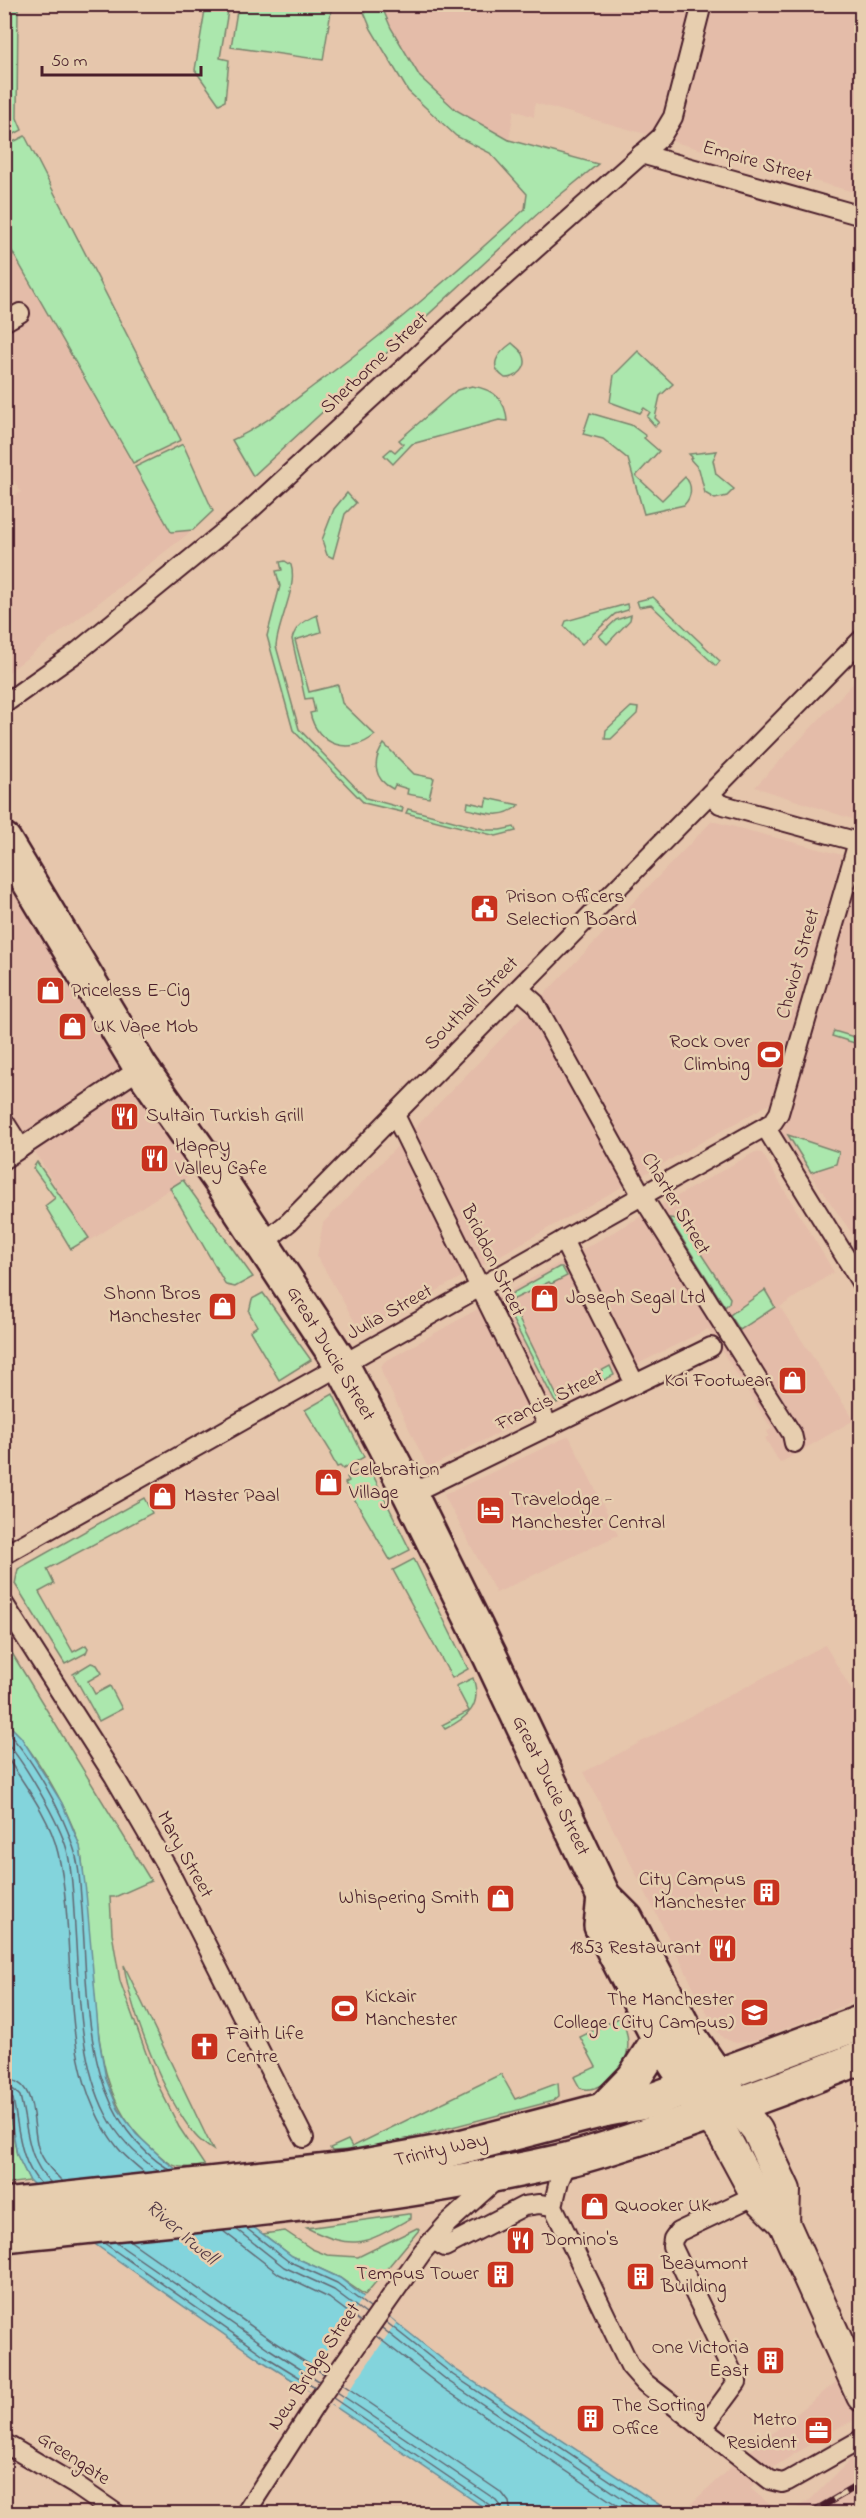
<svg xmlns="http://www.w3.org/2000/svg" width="866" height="2518" font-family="'Indie Flower',sans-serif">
<rect width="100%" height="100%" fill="#e6c6ac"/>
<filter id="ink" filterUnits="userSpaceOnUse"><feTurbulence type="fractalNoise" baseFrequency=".0167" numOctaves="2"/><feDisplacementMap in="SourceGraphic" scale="12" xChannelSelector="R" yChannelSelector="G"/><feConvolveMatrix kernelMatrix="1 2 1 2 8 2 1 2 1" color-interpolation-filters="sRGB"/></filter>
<g filter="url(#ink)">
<g fill="#e4bca9">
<polygon points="381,5 861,5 861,194 535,103 534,117 514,110 509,140 456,110 420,77 391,28"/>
<polygon points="4,239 170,531 193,530 5,675 5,502 21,492 5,466"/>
<polygon points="861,675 861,822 755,787"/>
<polygon points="712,821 842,855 773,1102 365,1331 359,1329 317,1256 323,1223"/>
<polygon points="4,867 193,1174 88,1242 5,1100"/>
<polygon points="861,869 861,1246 781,1133"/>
<polygon points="755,1152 762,1153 834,1272 780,1307 854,1420 780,1463 765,1438 769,1436 767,1431 772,1429 708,1329 428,1468 382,1373 381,1367 384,1362"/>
<polygon points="569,1436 618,1535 496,1593 444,1495"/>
<polygon points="825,1645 861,1706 861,1999 756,2040 736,2043 723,2038 715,2029 584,1772"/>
<polygon points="861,2362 861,2417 837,2428 806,2447 777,2465 750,2488 780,2513 680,2514 734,2464"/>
<polygon points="861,2449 861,2510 858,2514 787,2514 811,2499"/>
</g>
<g fill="#abe7ad" stroke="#7a836c" stroke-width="1.5">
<polygon points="5,4 18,5 17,118 22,130 5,139"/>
<polygon points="206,4 229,5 220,58 229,60 225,101 219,104 195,70"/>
<polygon points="238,5 332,5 323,60 231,47"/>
<path d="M361 5H381L391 28 420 77 456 110 509 140 598 164 544 208 253 476 232 440C261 427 287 406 312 387 387 333 457 271 525 209L527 194 490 153 456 136 408 91 371 29Z"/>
<polygon points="25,136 181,440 133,463 5,239 5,146"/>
<path d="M512 343C515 346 521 350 523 354 530 368 517 378 505 378 487 366 498 353 512 343Z"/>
<polygon points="638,351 673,384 660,396 655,418 659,422 655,426 647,417 650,412 644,408 640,413 610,402 614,375"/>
<path d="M472 386C493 389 506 399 507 421L499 420 412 444 393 464 384 455 391 449 395 452 403 444 399 440 457 390Z"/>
<path d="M590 413 631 425 646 436 644 438 659 451 636 476 662 500 685 477C693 485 692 497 684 505L644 514 628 459 603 439 583 434Z"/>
<polygon points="183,444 213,511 193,530 171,532 135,467"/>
<polygon points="717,451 713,460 716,474 734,489 727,496 715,499 705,493 699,469 690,459 692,457 689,454"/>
<polygon points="347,493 356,503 345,514 333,558 327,555 322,540 334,509"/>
<path d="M285 561 291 565C298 587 278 621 276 646L299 729 366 798 403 808 402 812 364 803 293 730 267 636 280 586 276 571 282 570 280 562Z"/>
<polygon points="653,597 720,661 716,666 651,605 639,607 637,601"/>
<polygon points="627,604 628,610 615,614 582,644 564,626 566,621"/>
<path d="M317 615 321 632 295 640 309 692 338 685 342 703 375 735C350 756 317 746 310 713L315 712 312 698 305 699 292 639C296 625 304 621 317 615Z"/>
<polygon points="631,615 630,620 607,644 599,636 616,620"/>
<polygon points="631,707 638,708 637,714 611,739 605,739 606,730"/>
<path d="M384 744 414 774 434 778 429 798 407 794 408 789 395 785 393 789C373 779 372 761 384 744Z"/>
<path d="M487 798 519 805C502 820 487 813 467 809L468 802 485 806Z"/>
<polygon points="408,809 487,830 500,830 514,827 516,831 496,836 406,813"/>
<polygon points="834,1031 861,1039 861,1045 832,1036"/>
<polygon points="788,1135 839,1152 836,1164 811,1172"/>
<polygon points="37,1162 89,1238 71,1249 45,1206 55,1198 33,1168"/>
<polygon points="183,1180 253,1277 235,1287 226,1285 170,1188"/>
<polygon points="669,1218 678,1219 730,1298 729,1303 725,1307"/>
<polygon points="559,1267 562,1267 567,1276 551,1284 549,1282 510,1301 558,1398 597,1379 595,1374 610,1366 614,1375 557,1403 555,1402 502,1299"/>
<polygon points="765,1290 775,1307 740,1330 730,1315"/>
<polygon points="263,1293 311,1360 279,1380 250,1331 257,1326 249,1312 252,1299"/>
<polygon points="333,1394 364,1457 343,1469 340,1466 337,1467 330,1454 331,1452 305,1410"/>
<polygon points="368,1465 410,1550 390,1560 345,1483 349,1481 347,1477"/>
<polygon points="144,1498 152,1513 47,1569 54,1584 39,1592 73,1652 86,1645 88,1648 86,1653 65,1664 15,1584 18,1569"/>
<polygon points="414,1559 468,1669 452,1678 393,1570"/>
<path d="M4 1640 151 1881 115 1897H110L112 1933 120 1981 156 2081 179 2127 205 2166C173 2169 173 2168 149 2146 104 2107 100 2049 94 1993 91 1961 88 1930 85 1898 83 1881 84 1860 79 1844 65 1802 35 1752 5 1720Z"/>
<polygon points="91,1663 97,1665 102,1673 88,1681 95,1694 110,1686 122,1709 99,1721 73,1674"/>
<path d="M473 1678C483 1706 467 1718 445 1729L442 1725 469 1711 456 1686Z"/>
<path d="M124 1965 213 2150C207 2146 200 2141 195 2135 164 2097 131 2013 124 1965Z"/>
<path d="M621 2017C633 2042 630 2066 606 2082 598 2088 589 2091 580 2088L574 2077 596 2067 580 2037Z"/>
<polygon points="501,2074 515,2099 558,2083 559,2096 553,2101 367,2149 332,2151 330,2148 348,2140 352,2147"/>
<polygon points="4,2086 17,2155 30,2181 5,2184"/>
<path d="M408 2214H411V2218C367 2243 355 2252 307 2228Z"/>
<polygon points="417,2228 419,2230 365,2295 340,2278 292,2256 263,2234 285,2231 312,2249 327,2255 358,2257"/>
</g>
<polygon fill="#83d4dc" stroke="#6c8c95" stroke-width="1.5" points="4,1720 21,1737 62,1803 80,1846 86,1892 99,2039 106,2079 118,2109 136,2134 164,2160 292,2256 340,2278 456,2370 672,2513 492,2513 334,2406 262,2361 96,2245 30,2181 17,2155 5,2086"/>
<polygon fill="#e6c6ac" points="365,2295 396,2323 337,2408 301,2386"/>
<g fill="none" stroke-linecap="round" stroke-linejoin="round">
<g stroke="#616772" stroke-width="1.5">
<path d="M4 1729C31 1755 62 1811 73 1846 80 1866 80 1889 82 1910 89 2001 81 2116 170 2170"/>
<path d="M4 1740C23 1759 60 1824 67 1850 72 1870 73 1893 74 1913 79 1976 77 2058 106 2114 118 2138 137 2156 158 2171"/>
<path d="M4 1753C24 1784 50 1817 58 1853 80 1948 53 2068 118 2148 125 2157 136 2165 145 2173"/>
<path d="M4 2079C39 2080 31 2124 38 2147 43 2162 52 2171 63 2182"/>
<path d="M4 2088 14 2090 20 2096C28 2127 26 2159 51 2183"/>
<path d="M4 2095 13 2099C19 2128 19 2162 41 2184"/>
<polyline points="246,2228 288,2261 337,2283 370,2308"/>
<polyline points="236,2229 284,2267 334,2290 366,2314"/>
<polyline points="223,2231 279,2274 329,2298 361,2322"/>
<polyline points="129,2240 274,2342 324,2374"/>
<polyline points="115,2242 269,2349 319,2381"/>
<polyline points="104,2243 265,2356 315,2387"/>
<polyline points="386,2322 453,2375 660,2514"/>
<polyline points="382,2328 448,2381 646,2514"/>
<polyline points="376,2336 443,2388 630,2514"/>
<polyline points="342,2384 502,2493 509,2502 511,2514"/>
<polyline points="337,2392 496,2500 501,2506 502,2514"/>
<polyline points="333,2398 491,2506 495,2514"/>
</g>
<defs>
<g id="street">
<polyline points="641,154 862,216"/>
<polyline points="4,322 20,313"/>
<polyline points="4,704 76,653 247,513 470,307 661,137 673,117 702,4"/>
<polyline points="710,794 720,804 727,806 862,843"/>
<polyline points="519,989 535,1003 642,1196 792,1434 794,1443"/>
<polyline points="395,1115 549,1427"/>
<polyline points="4,1121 21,1148"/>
<polyline points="766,1128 862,1284"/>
<polyline points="4,1159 141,1068"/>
<polyline points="563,1240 635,1384"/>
<polyline points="262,1244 289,1222 862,639"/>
<polyline points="410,1494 711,1347"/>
<polyline points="4,1555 773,1122 779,1113 858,842"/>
<polyline points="4,1604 114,1776 168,1869 304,2138"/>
<polyline points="569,2159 559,2181 553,2206 630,2366 645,2383 770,2480 782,2483 788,2481 862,2439"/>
<polyline points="433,2240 445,2247 524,2206 539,2204 553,2206"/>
<polyline points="703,2428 737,2382 672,2246 673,2239 678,2232 756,2195"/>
<polyline points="4,2443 75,2485 117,2514"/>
<polyline points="245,2514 317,2402 423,2251 448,2223 498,2178"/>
</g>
<g id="primary">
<polyline points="737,2105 757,2130 785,2190 784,2223"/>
<polyline points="708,2115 722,2132 756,2195 784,2223 862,2396"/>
</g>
<g id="highway">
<polyline points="4,840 141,1068 222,1183 342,1365 410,1494 490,1656 604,1897 626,1919 685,2030 737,2105"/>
<polyline points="604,1897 601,1926 659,2039 702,2105"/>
<polyline points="603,2110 634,2078 659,2039"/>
<polyline points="4,2206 347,2169 441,2152 603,2110 650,2101 862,2022"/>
<path d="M4 2235C192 2215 382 2202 566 2160 604 2151 642 2137 679 2125 740 2104 801 2082 862 2057"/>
</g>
</defs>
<use href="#street" stroke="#4a1f2b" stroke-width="22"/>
<use href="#primary" stroke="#4a1f2b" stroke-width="34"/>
<use href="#highway" stroke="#4a1f2b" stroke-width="38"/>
<use href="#street" stroke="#e7ceaf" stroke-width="18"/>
<use href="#primary" stroke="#e7ceaf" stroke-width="30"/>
<use href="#highway" stroke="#e7ceaf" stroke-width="33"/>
<defs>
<polyline id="rail" points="809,2514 862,2483"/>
</defs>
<use href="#rail" stroke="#4a1f2b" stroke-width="7"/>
<use href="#rail" stroke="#e7ceaf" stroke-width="4.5" stroke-dasharray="14" stroke-linecap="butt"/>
</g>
</g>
<defs>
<symbol id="civic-square" viewBox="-11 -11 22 22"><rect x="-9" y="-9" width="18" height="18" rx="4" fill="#c8321e" stroke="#e7ceaf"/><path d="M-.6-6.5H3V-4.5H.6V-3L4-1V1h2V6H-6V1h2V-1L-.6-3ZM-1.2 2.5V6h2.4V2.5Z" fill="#fff"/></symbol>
<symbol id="shop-square" viewBox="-11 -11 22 22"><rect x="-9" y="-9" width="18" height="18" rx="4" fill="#c8321e" stroke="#e7ceaf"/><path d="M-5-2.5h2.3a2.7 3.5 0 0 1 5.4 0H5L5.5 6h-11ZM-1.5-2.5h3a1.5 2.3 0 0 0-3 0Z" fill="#fff"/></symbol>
<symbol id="stadium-square" viewBox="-11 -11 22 22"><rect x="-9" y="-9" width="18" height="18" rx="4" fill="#c8321e" stroke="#e7ceaf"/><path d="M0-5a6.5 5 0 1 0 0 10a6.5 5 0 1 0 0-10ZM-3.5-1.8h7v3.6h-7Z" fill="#fff"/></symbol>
<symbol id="restaurant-square" viewBox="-11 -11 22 22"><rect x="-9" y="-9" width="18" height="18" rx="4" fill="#c8321e" stroke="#e7ceaf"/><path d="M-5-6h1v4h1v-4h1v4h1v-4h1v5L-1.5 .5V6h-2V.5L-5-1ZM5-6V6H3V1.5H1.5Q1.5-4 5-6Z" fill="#fff"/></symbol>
<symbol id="hotel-square" viewBox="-11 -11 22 22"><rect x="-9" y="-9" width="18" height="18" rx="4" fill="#c8321e" stroke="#e7ceaf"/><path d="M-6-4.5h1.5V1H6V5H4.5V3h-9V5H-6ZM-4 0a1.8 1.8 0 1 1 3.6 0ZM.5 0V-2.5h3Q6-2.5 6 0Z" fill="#fff"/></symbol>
<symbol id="building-square" viewBox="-11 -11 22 22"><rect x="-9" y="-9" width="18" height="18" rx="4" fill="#c8321e" stroke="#e7ceaf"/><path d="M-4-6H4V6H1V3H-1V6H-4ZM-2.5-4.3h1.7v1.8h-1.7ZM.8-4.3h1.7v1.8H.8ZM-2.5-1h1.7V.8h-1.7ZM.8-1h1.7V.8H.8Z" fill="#fff"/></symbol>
<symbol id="university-square" viewBox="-11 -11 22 22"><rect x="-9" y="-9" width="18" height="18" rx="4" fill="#c8321e" stroke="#e7ceaf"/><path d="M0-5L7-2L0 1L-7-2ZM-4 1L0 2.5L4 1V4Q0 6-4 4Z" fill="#fff"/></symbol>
<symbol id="church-square" viewBox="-11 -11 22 22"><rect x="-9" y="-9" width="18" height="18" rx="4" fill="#c8321e" stroke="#e7ceaf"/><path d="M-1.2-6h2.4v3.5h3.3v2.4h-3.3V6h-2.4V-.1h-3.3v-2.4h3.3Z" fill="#fff"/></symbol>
<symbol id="office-square" viewBox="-11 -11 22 22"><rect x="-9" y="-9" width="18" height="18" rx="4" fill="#c8321e" stroke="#e7ceaf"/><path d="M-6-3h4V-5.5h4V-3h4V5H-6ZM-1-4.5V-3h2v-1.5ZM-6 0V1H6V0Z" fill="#fff"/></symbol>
</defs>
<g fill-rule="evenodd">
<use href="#civic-square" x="468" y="892" width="33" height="33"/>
<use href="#shop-square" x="34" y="974" width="33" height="33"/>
<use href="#shop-square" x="56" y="1010" width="33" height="33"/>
<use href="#stadium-square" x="754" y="1038" width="33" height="33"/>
<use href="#restaurant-square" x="108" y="1100" width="33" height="33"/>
<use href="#restaurant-square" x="138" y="1142" width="33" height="33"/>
<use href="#shop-square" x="528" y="1282" width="33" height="33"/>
<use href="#shop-square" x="206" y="1290" width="33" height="33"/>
<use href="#shop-square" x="776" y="1364" width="33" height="33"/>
<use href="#shop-square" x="312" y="1466" width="33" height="33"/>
<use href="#shop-square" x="146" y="1480" width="33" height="33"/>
<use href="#hotel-square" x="474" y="1494" width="33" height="33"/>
<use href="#building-square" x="750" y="1876" width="33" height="33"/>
<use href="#shop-square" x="484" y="1882" width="33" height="33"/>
<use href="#restaurant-square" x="706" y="1932" width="33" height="33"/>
<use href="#stadium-square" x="328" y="1992" width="33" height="33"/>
<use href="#university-square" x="738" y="1996" width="33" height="33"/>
<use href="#church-square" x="188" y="2030" width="33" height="33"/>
<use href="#shop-square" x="578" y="2190" width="33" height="33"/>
<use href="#restaurant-square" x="504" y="2224" width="33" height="33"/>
<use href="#building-square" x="484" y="2258" width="33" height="33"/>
<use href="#building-square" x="624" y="2260" width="33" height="33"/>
<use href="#building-square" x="754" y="2344" width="33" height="33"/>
<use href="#building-square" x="574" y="2402" width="33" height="33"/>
<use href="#office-square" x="802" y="2414" width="33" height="33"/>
</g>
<g text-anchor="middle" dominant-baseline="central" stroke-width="5" stroke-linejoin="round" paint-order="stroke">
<g font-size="20" fill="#4a1f2b" stroke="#e7ceaf">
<text transform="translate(757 163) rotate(16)">Empire Street</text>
<text transform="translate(375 364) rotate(-43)">Sherborne Street</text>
<text transform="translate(799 964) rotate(-74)">Cheviot Street</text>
<text transform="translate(472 1004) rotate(-45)">Southall Street</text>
<text transform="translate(675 1204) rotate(59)">Charter Street</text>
<text transform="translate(492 1261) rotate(64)">Briddon Street</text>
<text transform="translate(390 1313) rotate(-29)">Julia Street</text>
<text transform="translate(330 1354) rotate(59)">Great Ducie Street</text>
<text transform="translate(550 1401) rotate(-26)">Francis Street</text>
<text transform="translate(550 1786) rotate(64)">Great Ducie Street</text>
<text transform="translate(184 1855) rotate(61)">Mary Street</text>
<text transform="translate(441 2151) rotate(-13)">Trinity Way</text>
<text transform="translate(315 2367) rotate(-56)">New Bridge Street</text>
<text transform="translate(73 2459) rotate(33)">Greengate</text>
</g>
<g font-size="20" fill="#4a1f2b" stroke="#e7ceaf" text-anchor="start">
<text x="506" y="897">Prison Officers<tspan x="506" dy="23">Selection Board</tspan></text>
<text x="71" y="991">Priceless E-Cig</text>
<text x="93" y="1027">UK Vape Mob</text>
<text x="750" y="1042" text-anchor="end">Rock Over<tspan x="750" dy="23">Climbing</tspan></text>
<text x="146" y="1116">Sultain Turkish Grill</text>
<text x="175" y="1146">Happy<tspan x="175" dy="23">Valley Cafe</tspan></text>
<text x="201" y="1294" text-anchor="end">Shonn Bros<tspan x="201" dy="23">Manchester</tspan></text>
<text x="566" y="1298">Joseph Segal Ltd</text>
<text x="771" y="1381" text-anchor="end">Koi Footwear</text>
<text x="349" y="1470">Celebration<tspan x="349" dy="23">Village</tspan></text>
<text x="184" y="1496">Master Paal</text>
<text x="511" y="1500">Travelodge -<tspan x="511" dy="23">Manchester Central</tspan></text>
<text x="746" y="1880" text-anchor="end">City Campus<tspan x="746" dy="23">Manchester</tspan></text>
<text x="479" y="1898" text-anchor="end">Whispering Smith</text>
<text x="701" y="1948" text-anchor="end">1853 Restaurant</text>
<text x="365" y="1997">Kickair<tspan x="365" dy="23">Manchester</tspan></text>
<text x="734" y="2000" text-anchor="end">The Manchester<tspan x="734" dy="23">College (City Campus)</tspan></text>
<text x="226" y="2034">Faith Life<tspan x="226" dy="23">Centre</tspan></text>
<text x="615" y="2206">Quooker UK</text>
<text x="542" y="2240">Domino's</text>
<text x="661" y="2264">Beaumont<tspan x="661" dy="23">Building</tspan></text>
<text x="479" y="2274" text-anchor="end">Tempus Tower</text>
<text x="749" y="2348" text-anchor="end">One Victoria<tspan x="749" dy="23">East</tspan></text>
<text x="612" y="2406">The Sorting<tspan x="612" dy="23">Office</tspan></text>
<text x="797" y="2420" text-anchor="end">Metro<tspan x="797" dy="23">Resident</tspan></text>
</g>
<g font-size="21" font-style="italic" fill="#533a46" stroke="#e7ceaf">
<text transform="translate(181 2233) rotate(41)">River Irwell</text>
</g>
</g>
<rect width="866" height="2518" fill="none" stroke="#e7ceaf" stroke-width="24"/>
<rect x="12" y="12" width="842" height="2494" fill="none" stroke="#4a1f2b" stroke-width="2" filter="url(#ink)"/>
<path d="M42 66v9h159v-9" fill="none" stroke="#4a1f2b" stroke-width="3"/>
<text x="51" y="66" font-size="18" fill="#4a1f2b" stroke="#e7ceaf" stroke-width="4.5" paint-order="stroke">50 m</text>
</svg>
